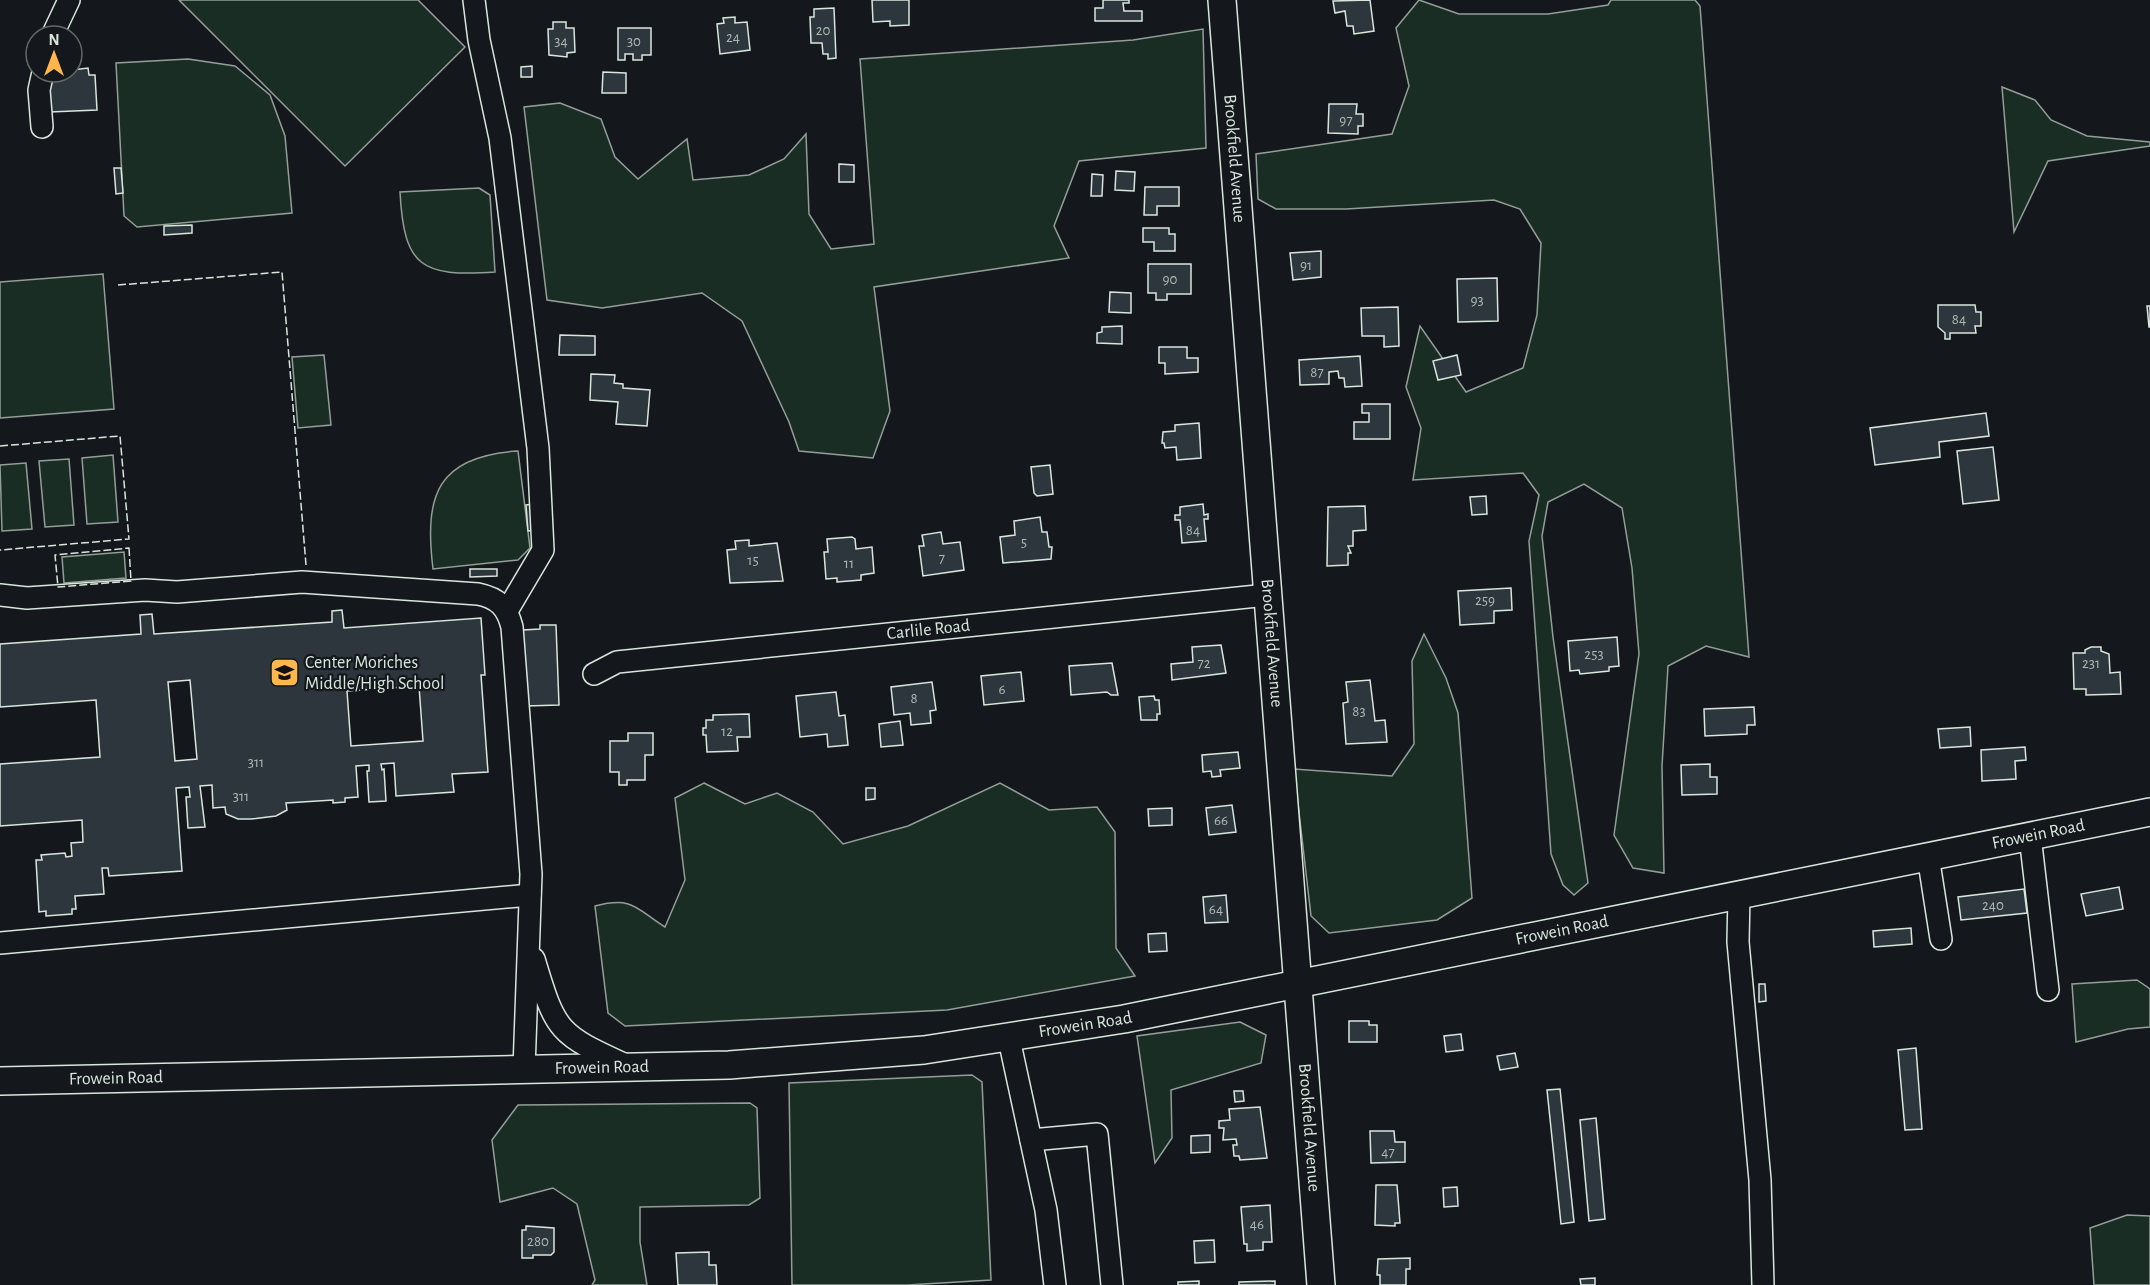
<svg xmlns="http://www.w3.org/2000/svg" width="2150" height="1285" font-family="'Alegreya Sans',sans-serif">
<rect width="100%" height="100%" fill="#14181c"/>
<g fill="#1a2d24" stroke="#939e99" stroke-width="1.5">
<polygon points="179,0 418,0 465,47 345,166"/>
<polygon points="1419,0 1459,14 1548,14 1608,5 1611,0 1695,0 1700,6 1749,657 1706,646 1668,666 1662,766 1664,873 1633,868 1614,835 1639,654 1632,568 1622,508 1584,484 1548,502 1542,536 1553,637 1588,883 1574,895 1563,885 1551,854 1529,541 1539,495 1523,473 1413,480 1421,428 1406,387 1420,326 1466,392 1523,368 1537,315 1541,243 1520,209 1494,200 1346,209 1276,209 1258,199 1256,154 1392,134 1409,86 1396,28"/>
<polygon points="1203,29 1206,148 1079,161 1054,226 1069,258 874,287 890,411 873,458 799,451 789,422 742,321 702,293 602,308 547,300 524,107 560,103 601,119 615,157 638,179 687,139 693,180 749,175 784,159 806,134 809,214 831,249 874,244 860,59 1133,40"/>
<polygon points="188,59 235,66 270,95 285,136 292,213 137,227 124,216 116,63"/>
<polygon points="2002,87 2035,100 2051,120 2087,136 2150,142 2150,146 2048,161 2014,232"/>
<path d="M479 188 490 195 495 272C421 277 404 267 400 192Z"/>
<polygon points="103,274 114,409 0,418 0,282"/>
<polygon points="324,355 331,425 298,428 292,357"/>
<path d="M518 451 530 548 518 560 433 569C424 495 437 456 518 451Z"/>
<polygon points="113,455 118,522 87,524 82,458"/>
<polygon points="69,459 74,525 45,527 39,461"/>
<polygon points="26,463 32,529 2,531 0,465"/>
<polygon points="124,552 126,578 64,583 62,557"/>
<polygon points="1424,634 1446,678 1458,713 1472,898 1437,920 1329,933 1311,916 1294,769 1392,776 1414,744 1412,661"/>
<path d="M704 783 745 804 777 793 813 812 843 844 908 826 1000 783 1049 810 1097 807 1115 832 1116 948 1135 976 947 1010 625 1026 608 1013 595 906C634 896 636 909 665 927L685 880 675 798Z"/>
<polygon points="2137,980 2150,989 2150,1027 2128,1029 2076,1042 2072,984"/>
<polygon points="1240,1022 1266,1035 1261,1063 1171,1090 1172,1138 1155,1163 1137,1036"/>
<polygon points="972,1075 982,1082 991,1280 907,1285 792,1285 789,1083"/>
<polygon points="750,1103 757,1108 760,1198 749,1205 640,1207 640,1242 647,1285 592,1285 595,1280 577,1204 553,1188 500,1202 492,1140 518,1105"/>
<polygon points="2127,1215 2150,1216 2150,1285 2094,1285 2090,1228"/>
</g>
<g fill="#2c363c" stroke="#d8e6dc" stroke-width="1.5" fill-rule="evenodd">
<polygon points="872,0 909,0 909,25 890,26 890,21 873,22"/>
<polygon points="1103,0 1129,0 1129,3 1123,3 1124,11 1142,11 1142,21 1095,21 1095,8 1103,8"/>
<polygon points="1370,0 1374,31 1354,34 1353,26 1347,26 1345,11 1335,13 1333,1"/>
<polygon points="834,8 836,58 828,59 828,54 823,54 822,43 811,43 810,17 814,17 814,9"/>
<polygon points="735,17 735,23 747,22 750,50 720,54 717,24 724,23 723,18"/>
<polygon points="553,22 566,22 566,28 574,28 575,52 567,53 567,57 549,55 548,29 553,29"/>
<polygon points="618,28 651,28 651,55 642,55 642,60 633,60 633,54 625,54 625,60 618,60"/>
<polygon points="532,66 532,77 521,77 521,67"/>
<polygon points="88,68 89,75 95,75 97,110 50,112 48,79 53,79 55,72"/>
<polygon points="603,72 626,73 626,93 602,93"/>
<polygon points="1329,104 1357,104 1356,114 1363,114 1363,126 1358,126 1358,134 1328,133"/>
<polygon points="839,164 854,165 854,182 839,182"/>
<polygon points="114,168 121,168 123,193 116,194"/>
<polygon points="1116,171 1135,172 1134,191 1115,190"/>
<polygon points="1092,174 1103,175 1102,196 1091,196"/>
<polygon points="1145,187 1179,187 1179,206 1157,206 1157,215 1144,215"/>
<polygon points="192,225 192,233 164,235 164,226"/>
<polygon points="1143,228 1169,228 1169,234 1175,234 1175,251 1154,251 1154,242 1143,242"/>
<polygon points="1321,251 1321,277 1293,280 1290,253"/>
<polygon points="1148,264 1191,264 1191,294 1167,294 1167,300 1156,300 1156,293 1148,293"/>
<polygon points="1497,278 1498,321 1458,322 1457,279"/>
<polygon points="1110,292 1131,293 1131,313 1109,312"/>
<polygon points="1938,305 1975,305 1976,312 1981,312 1981,326 1975,326 1976,333 1950,333 1950,339 1945,339 1945,333 1938,327"/>
<polygon points="2147,306 2150,306 2150,327 2149,327"/>
<polygon points="1398,307 1399,346 1384,347 1384,336 1362,336 1361,308"/>
<polygon points="1122,326 1122,344 1097,343 1097,333 1102,332 1102,327"/>
<polygon points="560,335 595,336 595,355 559,355"/>
<polygon points="1159,347 1187,347 1187,358 1198,358 1198,372 1165,374 1165,363 1159,363"/>
<polygon points="1457,355 1461,375 1438,380 1433,361"/>
<polygon points="1360,356 1362,386 1345,387 1344,378 1339,378 1338,371 1329,372 1329,384 1300,385 1299,360"/>
<polygon points="591,374 615,375 614,383 623,384 623,388 650,390 647,426 616,424 618,402 590,400"/>
<polygon points="1362,404 1390,404 1390,439 1354,439 1354,422 1369,422 1369,413 1362,413"/>
<polygon points="1986,413 1989,436 1939,442 1940,457 1875,465 1870,428"/>
<polygon points="1199,423 1201,458 1177,460 1176,447 1165,448 1164,443 1162,443 1163,432 1175,431 1175,425"/>
<polygon points="1993,447 1999,500 1963,504 1957,451"/>
<polygon points="1050,465 1053,494 1037,496 1034,493 1031,467"/>
<polygon points="1486,496 1487,514 1472,515 1470,497"/>
<polygon points="534,504 536,530 528,531 526,505"/>
<polygon points="1203,504 1204,515 1208,514 1208,519 1204,519 1206,541 1182,543 1180,520 1175,520 1175,515 1180,515 1180,507"/>
<polygon points="1365,506 1366,530 1353,531 1353,546 1348,546 1351,553 1348,553 1348,565 1327,566 1328,507"/>
<polygon points="1040,517 1042,532 1047,532 1049,547 1052,547 1051,559 1003,563 1000,537 1015,535 1014,521"/>
<polygon points="941,532 943,544 960,542 964,570 923,576 919,546 924,546 922,535"/>
<polygon points="852,537 855,539 856,549 872,547 874,573 861,575 861,580 837,582 837,578 826,579 824,552 828,552 827,539"/>
<polygon points="749,540 749,546 777,543 783,581 730,583 727,550 736,549 735,541"/>
<polygon points="470,569 497,569 497,576 470,577"/>
<polygon points="1511,588 1512,610 1494,611 1494,623 1460,625 1458,591"/>
<path d="M342 610 344 628 481 618 485 675H481L488 772 452 774 454 792 396 796 394 763 381 764 382 770 384 769 386 801 369 802 367 771H369V765L356 766 358 797 345 798V802L333 803V800L286 803 287 810 276 816 251 819H238L226 814 225 807 213 808 212 785 200 786 205 827 188 828 186 797H190L189 787 176 788 182 871 109 876 108 868H102L104 894 75 896 76 909H72V914L46 916V911L39 912 36 860H42L41 855 65 853 66 857 72 856 71 843 83 842 82 820 0 826V764L100 757 96 700 0 707V644L141 634 140 615 152 614 154 634 332 622V611ZM190 680 197 759 175 761 168 682ZM419 686 423 741 351 746 347 691Z"/>
<polygon points="540,625 556,625 559,705 526,706 523,630 540,629"/>
<polygon points="1617,637 1619,666 1609,667 1609,671 1580,674 1579,670 1570,671 1568,641"/>
<polygon points="1221,645 1226,673 1172,680 1171,664 1193,662 1192,647"/>
<polygon points="2091,647 2101,647 2101,651 2109,654 2110,673 2120,672 2121,694 2086,695 2086,689 2074,689 2073,653 2085,653 2085,650"/>
<polygon points="1112,663 1118,695 1111,695 1107,692 1071,695 1069,666"/>
<polygon points="1021,672 1024,701 984,705 981,676"/>
<polygon points="1370,680 1375,721 1385,720 1387,742 1346,744 1343,703 1348,702 1346,682"/>
<polygon points="932,682 936,710 930,711 931,723 911,725 910,713 894,715 891,687"/>
<polygon points="836,692 839,716 845,715 848,745 828,747 827,734 800,737 796,696"/>
<polygon points="1154,696 1155,700 1159,700 1160,714 1157,714 1157,720 1141,720 1139,697"/>
<polygon points="1754,707 1755,725 1747,725 1747,734 1705,736 1704,709"/>
<polygon points="749,714 750,737 737,737 738,751 707,752 706,735 703,735 703,728 706,728 706,720 713,720 713,715"/>
<polygon points="900,721 903,745 881,747 879,724"/>
<polygon points="1970,727 1971,746 1940,748 1938,729"/>
<polygon points="628,733 653,733 653,755 645,755 645,780 627,780 627,785 619,785 619,772 610,772 610,741 628,741"/>
<polygon points="2025,747 2026,760 2015,761 2016,779 1982,781 1981,750"/>
<polygon points="1238,752 1240,768 1220,770 1221,776 1212,777 1211,771 1203,772 1202,755"/>
<polygon points="1710,764 1710,777 1717,777 1717,794 1682,795 1681,765"/>
<polygon points="866,788 875,788 875,799 866,800"/>
<polygon points="1232,805 1236,832 1209,835 1206,808"/>
<polygon points="1172,808 1172,825 1149,826 1148,809"/>
<polygon points="2119,887 2123,909 2086,916 2081,894"/>
<polygon points="2024,889 2027,913 1961,920 1958,897"/>
<polygon points="1226,895 1228,922 1205,923 1203,897"/>
<polygon points="1911,928 1912,944 1874,947 1873,931"/>
<polygon points="1166,933 1167,951 1149,952 1148,934"/>
<polygon points="1759,984 1765,984 1766,1001 1759,1002"/>
<polygon points="1349,1021 1369,1021 1369,1025 1377,1025 1377,1042 1349,1042"/>
<polygon points="1461,1034 1463,1050 1446,1052 1444,1036"/>
<polygon points="1916,1048 1922,1129 1905,1130 1898,1050"/>
<polygon points="1515,1053 1518,1067 1500,1070 1497,1056"/>
<polygon points="1560,1089 1574,1222 1561,1224 1547,1090"/>
<polygon points="1234,1091 1243,1091 1244,1101 1235,1102"/>
<polygon points="1260,1107 1267,1158 1240,1160 1239,1156 1234,1156 1233,1145 1237,1145 1236,1139 1223,1140 1224,1128 1219,1128 1219,1121 1230,1120 1229,1109"/>
<polygon points="1596,1118 1605,1219 1589,1221 1580,1120"/>
<polygon points="1370,1131 1394,1131 1395,1142 1405,1142 1405,1162 1371,1163"/>
<polygon points="1210,1135 1210,1152 1191,1153 1191,1136"/>
<polygon points="1376,1185 1397,1185 1400,1223 1395,1223 1395,1226 1375,1225"/>
<polygon points="1457,1187 1458,1206 1444,1207 1443,1188"/>
<polygon points="1270,1205 1272,1242 1263,1242 1263,1250 1247,1251 1247,1244 1244,1244 1241,1207"/>
<polygon points="526,1226 554,1228 554,1252 551,1255 533,1255 533,1258 522,1258 522,1230 526,1230"/>
<polygon points="1214,1240 1215,1262 1195,1263 1194,1241"/>
<polygon points="709,1252 709,1265 716,1265 717,1285 678,1285 676,1253"/>
<polygon points="1410,1258 1410,1269 1406,1269 1406,1285 1380,1285 1380,1275 1377,1275 1378,1259"/>
<polygon points="1595,1278 1595,1285 1581,1285 1580,1279"/>
<polygon points="1199,1281 1199,1285 1178,1285 1178,1282"/>
<polygon points="1275,1281 1275,1285 1239,1285 1239,1282"/>
</g>
<g fill="none" stroke-linecap="round" stroke-linejoin="round">
<defs>
<g id="minor">
<polyline points="474,0 479,40 500,138 538,448 543,550 507,611"/>
<polyline points="52,36 69,0"/>
<polyline points="42,127 39,90 43,72"/>
<path d="M0 595 27 598 145 590 177 592 302 582 478 594C498 598 507 607 512 627L531 874 524 1069"/>
<path id="s1" d="M594 674 617 662 1267 595"/>
<polyline points="2030,836 2048,990"/>
<polyline points="1928,856 1941,939"/>
<polyline points="1739,894 1738,942 1760,1180 1763,1285"/>
<polyline points="0,943 530,895"/>
<path d="M534 959C556 1033 558 1034 628 1066"/>
<polyline points="1009,1039 1046,1210 1055,1285"/>
<polyline points="1031,1140 1097,1134 1112,1285"/>
</g>
<g id="major">
<path id="s2" d="M1222 0 1321 1285"/>
<path id="s3" d="M0 1081 729 1065 924 1050 1124 1019 2150 812"/>
</g>
</defs>
<use href="#minor" stroke="#d8e6dc" stroke-width="24"/>
<use href="#major" stroke="#d8e6dc" stroke-width="30"/>
<use href="#minor" stroke="#14181c" stroke-width="21"/>
<use href="#major" stroke="#14181c" stroke-width="27"/>
<g stroke="#d8e6dc" stroke-width="1.5" stroke-dasharray="8 3" stroke-linecap="butt">
<polyline points="118,285 282,272 306,565"/>
<polyline points="0,446 120,436 129,539 0,550"/>
<polygon points="129,548 131,581 58,587 55,555"/>
</g>
</g>
<defs>
<symbol id="school-square" viewBox="-11 -11 22 22"><rect x="-9" y="-9" width="18" height="18" rx="4" fill="#ffb74d" stroke="#14181c"/><path d="M0-5L7-2L0 1L-7-2ZM-4 1L0 2.5L4 1V4Q0 6-4 4Z" fill="#111"/></symbol>
</defs>
<g fill-rule="evenodd">
<use href="#school-square" x="268" y="656" width="33" height="33"/>
</g>
<g text-anchor="middle" dominant-baseline="central" stroke-width="4.5" stroke-linejoin="round" paint-order="stroke">
<g font-size="15" fill="#adbab4">
<text x="823" y="30">20</text>
<text x="733" y="37">24</text>
<text x="561" y="41">34</text>
<text x="634" y="41">30</text>
<text x="1346" y="120">97</text>
<text x="1306" y="265">91</text>
<text x="1170" y="279">90</text>
<text x="1477" y="300">93</text>
<text x="1959" y="319">84</text>
<text x="1317" y="372">87</text>
<text x="1193" y="530">84</text>
<text x="1024" y="542">5</text>
<text x="942" y="558">7</text>
<text x="753" y="560">15</text>
<text x="849" y="563">11</text>
<text x="1485" y="600">259</text>
<text x="1594" y="654">253</text>
<text x="1204" y="663">72</text>
<text x="2091" y="663">231</text>
<text x="1002" y="689">6</text>
<text x="914" y="698">8</text>
<text x="1359" y="711">83</text>
<text x="727" y="731">12</text>
<text x="256" y="762">311</text>
<text x="241" y="796">311</text>
<text x="1221" y="820">66</text>
<text x="1993" y="905">240</text>
<text x="1216" y="909">64</text>
<text x="1388" y="1152">47</text>
<text x="1257" y="1224">46</text>
<text x="538" y="1241">280</text>
</g>
<g font-size="18" fill="#d8e6dc" stroke="#14181c">
<text stroke="none"><textPath href="#s2" startOffset="159">Brookfield Avenue</textPath></text>
<text stroke="none"><textPath href="#s1" startOffset="339">Carlile Road</textPath></text>
<text stroke="none"><textPath href="#s2" startOffset="645">Brookfield Avenue</textPath></text>
<text stroke="none"><textPath href="#s3" startOffset="2060">Frowein Road</textPath></text>
<text stroke="none"><textPath href="#s3" startOffset="1574">Frowein Road</textPath></text>
<text stroke="none"><textPath href="#s3" startOffset="1088">Frowein Road</textPath></text>
<text stroke="none"><textPath href="#s3" startOffset="602">Frowein Road</textPath></text>
<text stroke="none"><textPath href="#s3" startOffset="116">Frowein Road</textPath></text>
<text stroke="none"><textPath href="#s2" startOffset="1131">Brookfield Avenue</textPath></text>
</g>
<g font-size="18" fill="#d8e6dc" stroke="#14181c" text-anchor="start">
<text x="305" y="663">Center Moriches<tspan x="305" dy="21">Middle/High School</tspan></text>
</g>
</g>
<g transform="translate(54 54)"><circle r="28" fill="#14181c" stroke="#626a69" stroke-width="1.5"/>
<path d="M0-4.5L10 22L0 15L-10 22Z" fill="#ffb74d"/>
<text y="-9" font-size="16" font-weight="bold" text-anchor="middle" fill="#d8e6dc">N</text>
</g>
</svg>
